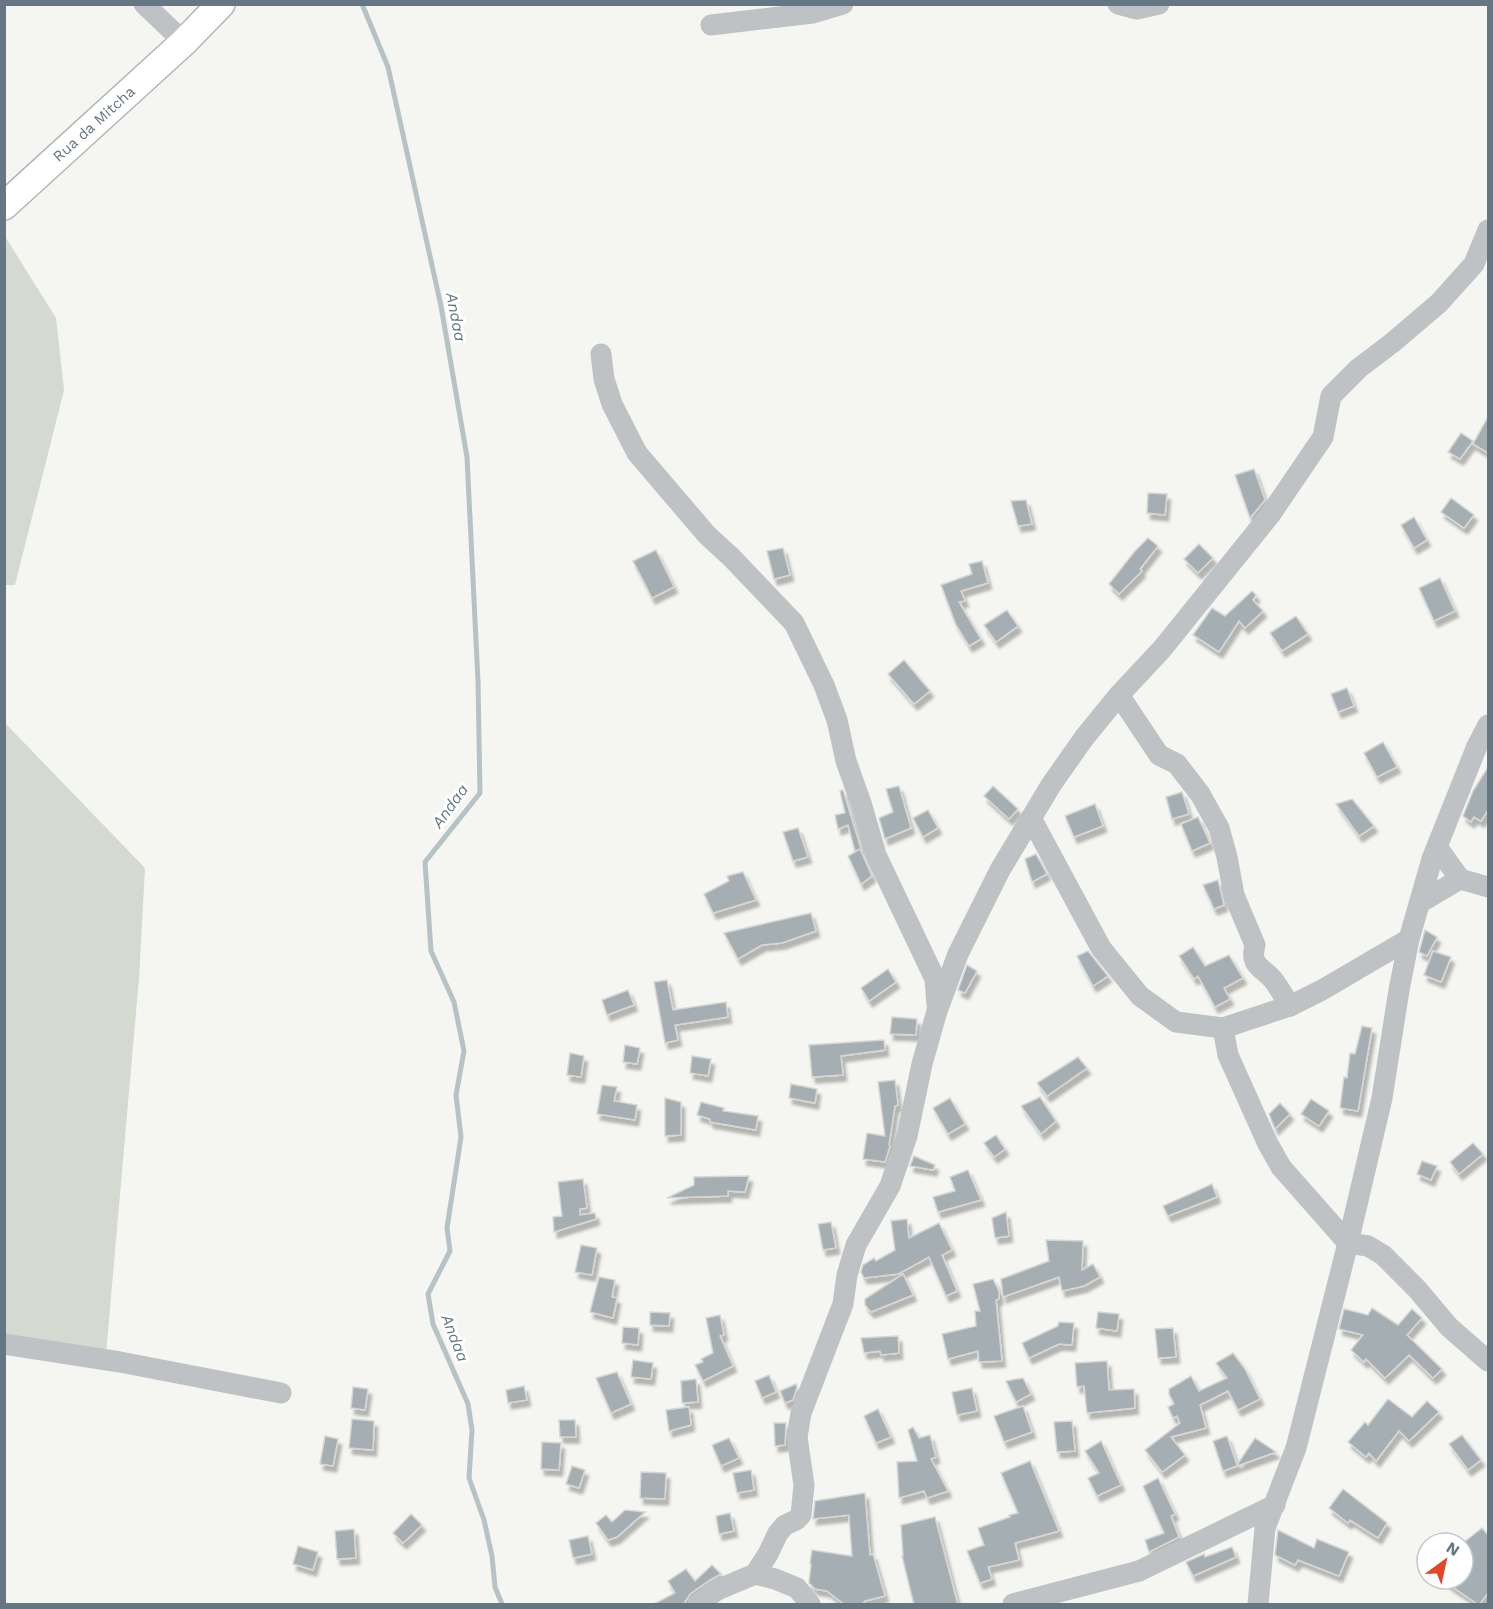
<svg xmlns="http://www.w3.org/2000/svg" width="1493" height="1609" font-family="'Work Sans',sans-serif">
<defs>
<filter id="shadow"><feDropShadow dx="3.5" dy="6" stdDeviation="1.5" flood-color="#0004"/></filter>
</defs>
<rect width="100%" height="100%" fill="#f5f5f1"/>
<g fill="#d5dad1">
<polygon points="6,238 56,318 64,390 15,585 5,585 4,240"/>
<polygon points="4,722 145,868 139,978 106,1354 5,1337"/>
</g>
<g fill="none" stroke-linecap="round" stroke-linejoin="round">
<polyline stroke="#b5c3c6" stroke-width="5" points="362,4 388,67 441,306 467,457 478,681 480,793 425,862 431,951 454,1002 464,1051 456,1095 461,1137 447,1228 450,1251 428,1294 433,1324 468,1404 472,1430 469,1478 484,1520 492,1556 495,1587 502,1604"/>
</g>
<g fill="#a5aeb3" stroke="#d6d6d4" stroke-width="1.5" filter="url(#shadow)">
<polygon points="1488,417 1488,453 1473,444"/>
<polygon points="1461,433 1473,441 1460,459 1448,452"/>
<polygon points="1254,469 1265,500 1250,518 1235,475"/>
<polygon points="1148,493 1167,494 1165,515 1147,513"/>
<polygon points="1451,498 1474,515 1464,528 1441,512"/>
<polygon points="1026,500 1032,524 1018,526 1011,501"/>
<polygon points="1414,517 1427,540 1414,548 1401,525"/>
<polygon points="1148,538 1158,546 1140,569 1142,571 1119,594 1109,584 1135,551"/>
<polygon points="1199,544 1213,558 1198,573 1184,559"/>
<polygon points="783,548 790,575 774,579 767,551"/>
<polygon points="656,550 674,587 652,598 633,561"/>
<polygon points="982,561 988,583 961,591 965,601 959,602 981,639 969,646 956,625 941,585 972,574 969,564"/>
<polygon points="1440,578 1455,611 1434,621 1419,588"/>
<polygon points="1252,591 1256,595 1253,600 1263,611 1245,628 1239,621 1219,652 1193,635 1212,608 1225,616"/>
<polygon points="1007,610 1018,626 996,642 984,625"/>
<polygon points="1296,616 1308,634 1282,651 1270,633"/>
<polygon points="904,660 930,691 914,704 888,674"/>
<polygon points="1347,688 1354,706 1338,712 1331,694"/>
<polygon points="1383,742 1397,767 1377,777 1364,753"/>
<polygon points="1488,767 1488,810 1481,821 1474,817 1471,822 1463,816 1473,791"/>
<polygon points="899,786 911,828 885,839 879,818 893,812 886,789"/>
<polygon points="993,786 1018,809 1009,819 984,796"/>
<polygon points="843,790 861,849 855,851 848,825 838,829 835,815 845,813 840,791"/>
<polygon points="1182,792 1189,814 1172,819 1166,797"/>
<polygon points="1352,799 1374,826 1359,836 1336,804"/>
<polygon points="1095,804 1103,826 1074,837 1065,816"/>
<polygon points="928,810 938,828 923,837 913,818"/>
<polygon points="1198,817 1210,843 1192,851 1181,824"/>
<polygon points="798,828 808,857 793,861 783,832"/>
<polygon points="860,849 872,876 861,884 848,856"/>
<polygon points="1036,854 1047,874 1032,882 1025,859"/>
<polygon points="743,872 756,900 713,913 704,894 729,881 727,876"/>
<polygon points="1218,880 1224,905 1214,909 1203,885"/>
<polygon points="811,913 816,931 782,943 762,945 738,959 724,933"/>
<polygon points="1425,930 1437,937 1427,956 1419,952"/>
<polygon points="1193,947 1205,966 1229,955 1243,978 1224,988 1230,999 1215,1007 1198,976 1194,979 1179,956"/>
<polygon points="1088,951 1108,976 1093,986 1077,956"/>
<polygon points="1433,951 1451,957 1441,982 1424,975"/>
<polygon points="967,965 977,971 965,993 958,990"/>
<polygon points="888,969 896,982 869,1001 861,988"/>
<polygon points="667,980 673,1010 726,1002 728,1017 675,1025 678,1040 665,1043 654,982"/>
<polygon points="628,990 634,1005 607,1015 602,1000"/>
<polygon points="892,1017 917,1019 916,1035 890,1034"/>
<polygon points="1362,1026 1372,1028 1358,1111 1340,1108 1344,1077 1347,1078 1350,1053 1355,1054"/>
<polygon points="884,1040 885,1050 841,1056 843,1075 812,1077 809,1045"/>
<polygon points="625,1045 640,1048 637,1064 623,1062"/>
<polygon points="570,1053 584,1056 581,1077 567,1075"/>
<polygon points="692,1056 711,1059 708,1076 690,1073"/>
<polygon points="1078,1057 1087,1068 1047,1096 1037,1083"/>
<polygon points="895,1080 898,1105 895,1106 889,1145 890,1146 885,1162 863,1159 867,1133 885,1136 878,1082"/>
<polygon points="791,1084 817,1089 815,1103 789,1098"/>
<polygon points="602,1085 617,1087 614,1101 637,1105 635,1120 597,1114"/>
<polygon points="1040,1097 1056,1121 1041,1134 1021,1106"/>
<polygon points="665,1098 681,1102 681,1135 665,1136"/>
<polygon points="950,1098 965,1124 948,1134 933,1108"/>
<polygon points="1311,1099 1329,1111 1319,1126 1301,1114"/>
<polygon points="701,1102 724,1108 723,1111 758,1116 756,1130 710,1122 710,1119 697,1115"/>
<polygon points="1280,1103 1290,1114 1275,1129 1269,1114"/>
<polygon points="996,1135 1005,1149 994,1157 984,1143"/>
<polygon points="1473,1143 1483,1154 1459,1174 1450,1162"/>
<polygon points="914,1156 935,1165 933,1170 910,1166"/>
<polygon points="1422,1161 1437,1166 1431,1180 1417,1174"/>
<polygon points="968,1170 981,1200 938,1212 933,1197 955,1191 950,1177"/>
<polygon points="749,1176 745,1192 728,1191 728,1196 667,1198 694,1185 694,1177"/>
<polygon points="583,1179 587,1208 580,1209 580,1215 595,1213 596,1219 554,1232 553,1217 562,1216 558,1182"/>
<polygon points="1212,1184 1217,1197 1168,1216 1163,1206"/>
<polygon points="1006,1212 1009,1236 995,1238 992,1218"/>
<polygon points="907,1219 909,1238 939,1223 952,1250 942,1255 957,1291 946,1296 929,1257 898,1274 864,1278 861,1272 863,1265 874,1258 876,1261 895,1250 891,1221"/>
<polygon points="831,1222 836,1248 823,1250 818,1224"/>
<polygon points="1046,1240 1083,1241 1082,1270 1093,1264 1100,1277 1084,1286 1062,1291 1059,1277 1003,1297 1001,1279 1049,1261"/>
<polygon points="581,1245 597,1248 592,1275 575,1272"/>
<polygon points="903,1274 913,1295 871,1312 865,1305 865,1299"/>
<polygon points="599,1277 615,1280 612,1297 617,1298 613,1318 590,1312"/>
<polygon points="993,1279 999,1291 999,1299 996,1300 1002,1361 979,1362 978,1351 948,1359 942,1334 976,1326 975,1311 980,1311 973,1284"/>
<polygon points="1372,1308 1398,1325 1412,1309 1422,1318 1407,1335 1442,1369 1433,1378 1409,1355 1385,1378 1366,1359 1364,1362 1351,1350 1363,1335 1339,1329 1344,1309 1368,1315"/>
<polygon points="650,1312 670,1313 669,1326 650,1325"/>
<polygon points="1098,1312 1119,1314 1117,1331 1096,1328"/>
<polygon points="720,1315 724,1335 720,1336 733,1366 703,1381 695,1365 703,1362 701,1359 713,1353 706,1318"/>
<polygon points="1059,1322 1074,1323 1072,1345 1059,1344 1029,1358 1022,1343 1058,1326"/>
<polygon points="623,1327 639,1328 638,1345 622,1343"/>
<polygon points="1173,1328 1176,1357 1158,1358 1155,1329"/>
<polygon points="898,1336 899,1353 881,1355 880,1351 864,1353 861,1338"/>
<polygon points="1233,1353 1245,1369 1260,1399 1238,1410 1228,1391 1200,1405 1206,1428 1171,1437 1185,1455 1162,1472 1145,1450 1180,1423 1177,1416 1173,1418 1168,1407 1174,1404 1169,1394 1169,1389 1191,1376 1199,1391 1227,1378 1216,1363"/>
<polygon points="633,1360 653,1363 651,1379 631,1377"/>
<polygon points="1107,1361 1109,1390 1134,1389 1135,1408 1087,1413 1084,1386 1077,1387 1075,1363"/>
<polygon points="617,1372 631,1404 611,1413 596,1378"/>
<polygon points="769,1375 776,1392 762,1398 755,1381"/>
<polygon points="1023,1378 1031,1394 1016,1402 1006,1381"/>
<polygon points="696,1379 698,1402 682,1403 681,1381"/>
<polygon points="796,1384 797,1387 793,1400 785,1403 780,1391"/>
<polygon points="524,1386 527,1400 508,1403 506,1390"/>
<polygon points="353,1387 368,1389 365,1410 351,1408"/>
<polygon points="972,1388 977,1411 957,1415 952,1392"/>
<polygon points="1388,1399 1412,1417 1427,1401 1439,1412 1409,1441 1399,1431 1376,1461 1369,1453 1366,1457 1348,1442 1365,1422 1368,1425"/>
<polygon points="1023,1406 1032,1432 1004,1442 994,1416"/>
<polygon points="689,1407 691,1425 669,1431 666,1410"/>
<polygon points="878,1409 891,1437 876,1443 864,1416"/>
<polygon points="352,1419 374,1421 373,1450 349,1448"/>
<polygon points="559,1420 575,1420 576,1437 560,1437"/>
<polygon points="1072,1421 1075,1451 1057,1452 1054,1422"/>
<polygon points="774,1423 786,1423 785,1445 775,1446"/>
<polygon points="913,1427 919,1438 930,1435 936,1457 931,1459 948,1491 927,1498 924,1491 899,1498 897,1462 917,1461 908,1430"/>
<polygon points="1462,1435 1481,1460 1468,1470 1449,1444"/>
<polygon points="325,1436 338,1439 333,1466 320,1464"/>
<polygon points="1227,1436 1237,1465 1255,1438 1276,1452 1223,1471 1213,1441"/>
<polygon points="729,1438 739,1458 721,1466 712,1445"/>
<polygon points="1101,1441 1121,1485 1097,1496 1088,1478 1099,1473 1085,1451"/>
<polygon points="542,1442 561,1443 559,1470 541,1469"/>
<polygon points="1030,1461 1059,1531 1015,1543 1019,1560 988,1567 992,1579 980,1583 967,1551 984,1545 978,1528 1010,1517 1009,1515 1018,1513 1001,1473"/>
<polygon points="572,1466 585,1470 579,1488 566,1484"/>
<polygon points="751,1470 754,1490 737,1493 733,1473"/>
<polygon points="641,1472 666,1473 665,1499 640,1498"/>
<polygon points="1158,1478 1175,1514 1171,1516 1179,1537 1149,1552 1145,1540 1164,1533 1143,1486"/>
<polygon points="1343,1489 1387,1523 1378,1538 1350,1520 1348,1523 1329,1508"/>
<polygon points="865,1493 870,1555 873,1554 885,1596 865,1601 862,1605 845,1605 827,1591 815,1589 809,1583 811,1564 810,1563 812,1550 852,1556 849,1515 813,1519 815,1501"/>
<polygon points="625,1510 645,1512 617,1537 608,1540 596,1523 606,1515 612,1522"/>
<polygon points="730,1513 734,1531 719,1534 716,1516"/>
<polygon points="411,1514 422,1525 403,1543 393,1533"/>
<polygon points="935,1517 958,1605 914,1605 902,1556 903,1556 901,1525"/>
<polygon points="1482,1528 1488,1535 1488,1593 1479,1605 1441,1579 1463,1579 1463,1543"/>
<polygon points="354,1529 356,1558 337,1559 335,1531"/>
<polygon points="1278,1530 1314,1548 1317,1539 1349,1552 1339,1576 1298,1560 1295,1565 1275,1555"/>
<polygon points="588,1536 592,1554 573,1558 569,1540"/>
<polygon points="298,1546 318,1552 313,1570 293,1564"/>
<polygon points="1232,1547 1236,1557 1193,1576 1186,1562 1204,1554 1205,1557"/>
<polygon points="712,1565 721,1574 710,1580 690,1594 683,1605 652,1605 675,1593 668,1581 686,1569 695,1581"/>
</g>
<g fill="none" stroke-linecap="round" stroke-linejoin="round">
<defs>
<polyline id="major" points="4,206 184,42 221,4"/>
</defs>
<use href="#major" stroke="#b1b6b9" stroke-width="30"/>
<g stroke="#bec2c5" stroke-width="21">
<polyline points="144,4 184,42"/>
<polyline points="1118,4 1137,9 1159,4"/>
<polyline points="711,25 813,13 843,4"/>
<polyline points="601,354 604,379 612,404 637,453 707,535 731,557 794,623 824,685 837,720 846,761 861,803 876,855 935,979 937,1005"/>
<path d="M1119 695 1159 755 1177 764 1200 794 1219 828 1227 857 1234 895 1255 945C1249 967 1263 967 1274 981 1280 989 1285 998 1290 1006"/>
<polyline points="1031,818 1101,948 1140,996 1176,1022 1223,1028 1290,1006 1322,990 1409,939"/>
<polyline points="1437,847 1460,879 1488,887"/>
<polyline points="1421,902 1460,879"/>
<polyline points="1223,1028 1228,1055 1267,1142 1281,1167 1348,1243 1368,1246 1383,1255 1417,1289 1449,1327 1488,1361"/>
<polyline points="4,1344 120,1362 281,1393"/>
<polyline points="755,1574 775,1579 797,1588 810,1604"/>
<polyline points="698,1604 717,1590 755,1574 768,1554 778,1533 785,1525 796,1520 801,1515 804,1485 797,1437 801,1413 843,1304 847,1275 856,1245 890,1186 907,1136 922,1064 937,1011 958,954 1000,870 1051,785 1084,738 1119,695 1162,649 1270,515 1323,437 1331,396 1359,368 1392,343 1439,303 1474,264 1488,230"/>
<polyline points="1013,1604 1139,1571 1275,1505"/>
<polyline points="1258,1604 1265,1528 1296,1448 1348,1243 1382,1098 1399,990 1409,939 1432,859 1477,746 1488,725"/>
</g>
<use href="#major" stroke="#fff" stroke-width="27"/>
</g>
<g text-anchor="middle" dominant-baseline="central" stroke-width="6" stroke-linejoin="round" paint-order="stroke">
<g font-size="15" fill="#647782" stroke="#fff">
<text transform="translate(94 124) rotate(-42)">Rua da Mitcha</text>
</g>
<g font-size="16" font-style="italic" fill="#60797f" stroke="#fff">
<text transform="translate(456 317) rotate(79)">Andaa</text>
<text transform="translate(450 806) rotate(-54)">Andaa</text>
<text transform="translate(455 1338) rotate(69)">Andaa</text>
</g>
</g>
<rect width="1493" height="1609" fill="none" stroke="#647782" stroke-width="12"/>
<g transform="translate(1445 1561) rotate(33)"><circle r="28" fill="#ffffff" stroke="#c1c9cd" stroke-width="1.5"/>
<path d="M0-4.5L10 22L0 15L-10 22Z" fill="#e24625"/>
<text y="-9" font-size="16" font-weight="bold" text-anchor="middle" fill="#647782">N</text>
</g>
</svg>
